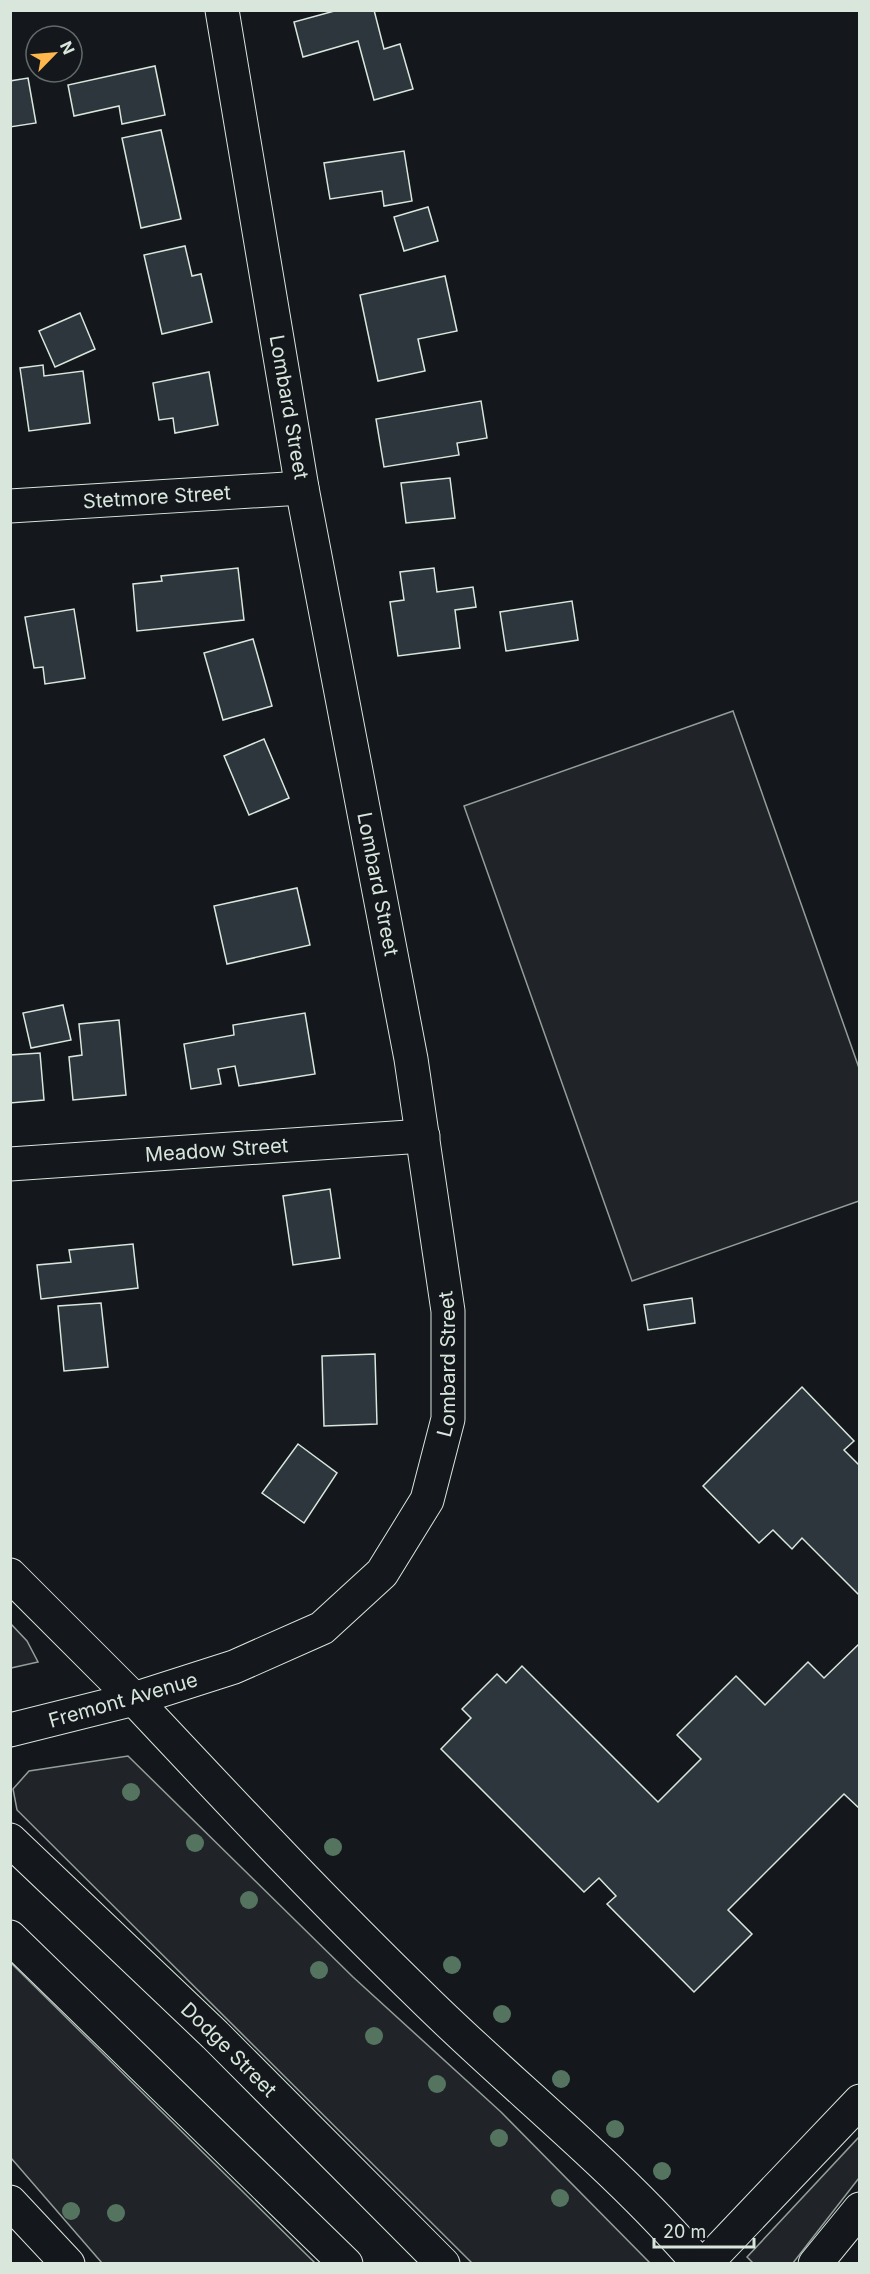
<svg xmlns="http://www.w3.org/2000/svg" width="870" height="2274" font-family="Inter,sans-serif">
<rect width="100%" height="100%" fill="#14181c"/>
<g fill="#202428" stroke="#939e99" stroke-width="1.5">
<polygon points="733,711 859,1068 859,1201 632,1281 464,806"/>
<polygon points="11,1624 27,1641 38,1662 11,1668"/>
<polygon points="128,1756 353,1977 501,2112 650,2263 472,2263 17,1810 13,1789 29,1771"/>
<polygon points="10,1962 315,2263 102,2263 11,2158"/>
<polygon points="859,2137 859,2178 793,2263 753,2263 747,2257"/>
</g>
<g fill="#2c363c" stroke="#d8e6dc" stroke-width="1.5">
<polygon points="338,10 374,10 384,49 400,44 413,89 374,100 358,41 303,57 294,22"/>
<polygon points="155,66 165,115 122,124 119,106 74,116 68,85"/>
<polygon points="28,78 36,123 10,127 10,81"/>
<polygon points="161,130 181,219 141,228 122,138"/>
<polygon points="404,151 412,201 384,206 382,191 330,199 324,163"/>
<polygon points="428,207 438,241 404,251 394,217"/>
<polygon points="185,246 192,276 201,274 212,322 162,334 144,255"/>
<polygon points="445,276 457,331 418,339 425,371 378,381 360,295"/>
<polygon points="80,313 95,349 55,367 39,331"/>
<polygon points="43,365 44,376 83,371 90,423 29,431 20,368"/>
<polygon points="209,372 218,425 175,433 173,418 159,420 153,383"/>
<polygon points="481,401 487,438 457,443 459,455 384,467 376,419"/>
<polygon points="450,478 455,518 406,523 401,483"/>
<polygon points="238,568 244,620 137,631 133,584 162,581 161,576"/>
<polygon points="434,568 437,592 473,587 476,607 455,610 460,648 398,656 390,602 404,600 400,572"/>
<polygon points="572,601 578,640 506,651 500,612"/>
<polygon points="74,609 85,678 45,684 43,667 34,668 25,617"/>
<polygon points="253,639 272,706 223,720 204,653"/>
<polygon points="264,739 289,798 249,815 224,756"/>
<polygon points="297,888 310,945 227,964 214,906"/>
<polygon points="63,1005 71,1040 31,1048 23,1013"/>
<polygon points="305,1013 315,1074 239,1086 235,1066 218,1069 221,1084 191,1089 184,1044 234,1035 233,1025"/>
<polygon points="119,1020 126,1095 73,1100 69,1057 82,1055 79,1024"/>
<polygon points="40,1053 44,1100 10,1103 10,1055"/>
<polygon points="330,1189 340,1258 293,1265 283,1196"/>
<polygon points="133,1244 138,1288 41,1299 37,1265 71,1262 69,1250"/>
<polygon points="692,1298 695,1323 648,1330 644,1305"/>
<polygon points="101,1303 108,1367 64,1371 58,1306"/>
<polygon points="375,1354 377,1424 324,1426 322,1356"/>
<polygon points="802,1387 854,1441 844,1450 860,1466 860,1596 802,1538 792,1549 773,1530 759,1543 703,1486"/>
<polygon points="298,1444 337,1473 304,1523 262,1493"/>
<polygon points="860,1643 860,1809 844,1794 728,1910 752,1934 694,1992 607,1904 616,1896 599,1878 584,1892 441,1749 471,1718 462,1709 497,1674 506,1683 522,1666 658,1802 701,1759 677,1735 736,1676 765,1705 808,1662 824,1678"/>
</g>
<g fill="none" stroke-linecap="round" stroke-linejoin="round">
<defs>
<g id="minor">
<path id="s1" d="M10 506 302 488"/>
<path id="s2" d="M10 1164 423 1136"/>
<path id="s3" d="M134 1699 234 1667 322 1628 382 1573 427 1500 448 1419V1311L411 1059 302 488 222 10"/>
</g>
<g id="major">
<path d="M10 1730 134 1699C228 1799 322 1900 421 1996 512 2086 615 2166 699 2264"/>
<polyline points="10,2202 68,2264"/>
<polyline points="705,2264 860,2101"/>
<polyline points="815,2264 860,2209"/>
</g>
<g id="highway">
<polyline points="10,1575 134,1699"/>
<path id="s4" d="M10 1840 215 2035 443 2264"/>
<polyline points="10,1937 346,2264"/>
</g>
</defs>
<use href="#minor" stroke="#d8e6dc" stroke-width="35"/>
<use href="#major" stroke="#d8e6dc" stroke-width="35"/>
<use href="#highway" stroke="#d8e6dc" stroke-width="35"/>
<use href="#minor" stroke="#14181c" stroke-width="33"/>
<use href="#major" stroke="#14181c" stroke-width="33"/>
<use href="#highway" stroke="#14181c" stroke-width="33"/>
</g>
<g fill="#55745f">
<circle cx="131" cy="1792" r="9"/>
<circle cx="195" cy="1843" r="9"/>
<circle cx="333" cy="1847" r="9"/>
<circle cx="249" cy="1900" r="9"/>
<circle cx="452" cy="1965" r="9"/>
<circle cx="319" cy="1970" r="9"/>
<circle cx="502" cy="2014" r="9"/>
<circle cx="374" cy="2036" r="9"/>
<circle cx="561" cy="2079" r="9"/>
<circle cx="437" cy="2084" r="9"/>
<circle cx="615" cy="2129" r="9"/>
<circle cx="499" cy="2138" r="9"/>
<circle cx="662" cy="2171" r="9"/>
<circle cx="560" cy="2198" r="9"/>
<circle cx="71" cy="2211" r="9"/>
<circle cx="116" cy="2213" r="9"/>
</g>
<g text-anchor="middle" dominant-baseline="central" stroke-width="4.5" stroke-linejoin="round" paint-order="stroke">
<g font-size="20" fill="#d8e6dc" stroke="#14181c">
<text transform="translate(289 407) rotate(80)">Lombard Street</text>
<text stroke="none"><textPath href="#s1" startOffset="147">Stetmore Street</textPath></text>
<text transform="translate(378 884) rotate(79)">Lombard Street</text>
<text stroke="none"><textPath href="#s2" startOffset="207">Meadow Street</textPath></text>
<text stroke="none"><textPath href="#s3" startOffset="507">Lombard Street</textPath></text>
<text transform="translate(123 1700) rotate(-16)">Fremont Avenue</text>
<text stroke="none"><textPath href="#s4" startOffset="303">Dodge Street</textPath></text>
</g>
</g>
<rect width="870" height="2274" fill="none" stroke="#d8e6dc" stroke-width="24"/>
<g transform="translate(54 54) rotate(65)"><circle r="28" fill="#14181c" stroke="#626a69" stroke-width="1.5"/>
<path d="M0-4.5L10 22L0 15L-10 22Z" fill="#ffb74d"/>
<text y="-9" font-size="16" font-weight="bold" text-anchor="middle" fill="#d8e6dc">N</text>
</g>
<path d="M654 2238v9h100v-9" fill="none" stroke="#d8e6dc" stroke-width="3"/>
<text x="663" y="2238" font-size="18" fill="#d8e6dc" stroke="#14181c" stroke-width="4.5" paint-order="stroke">20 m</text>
</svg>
